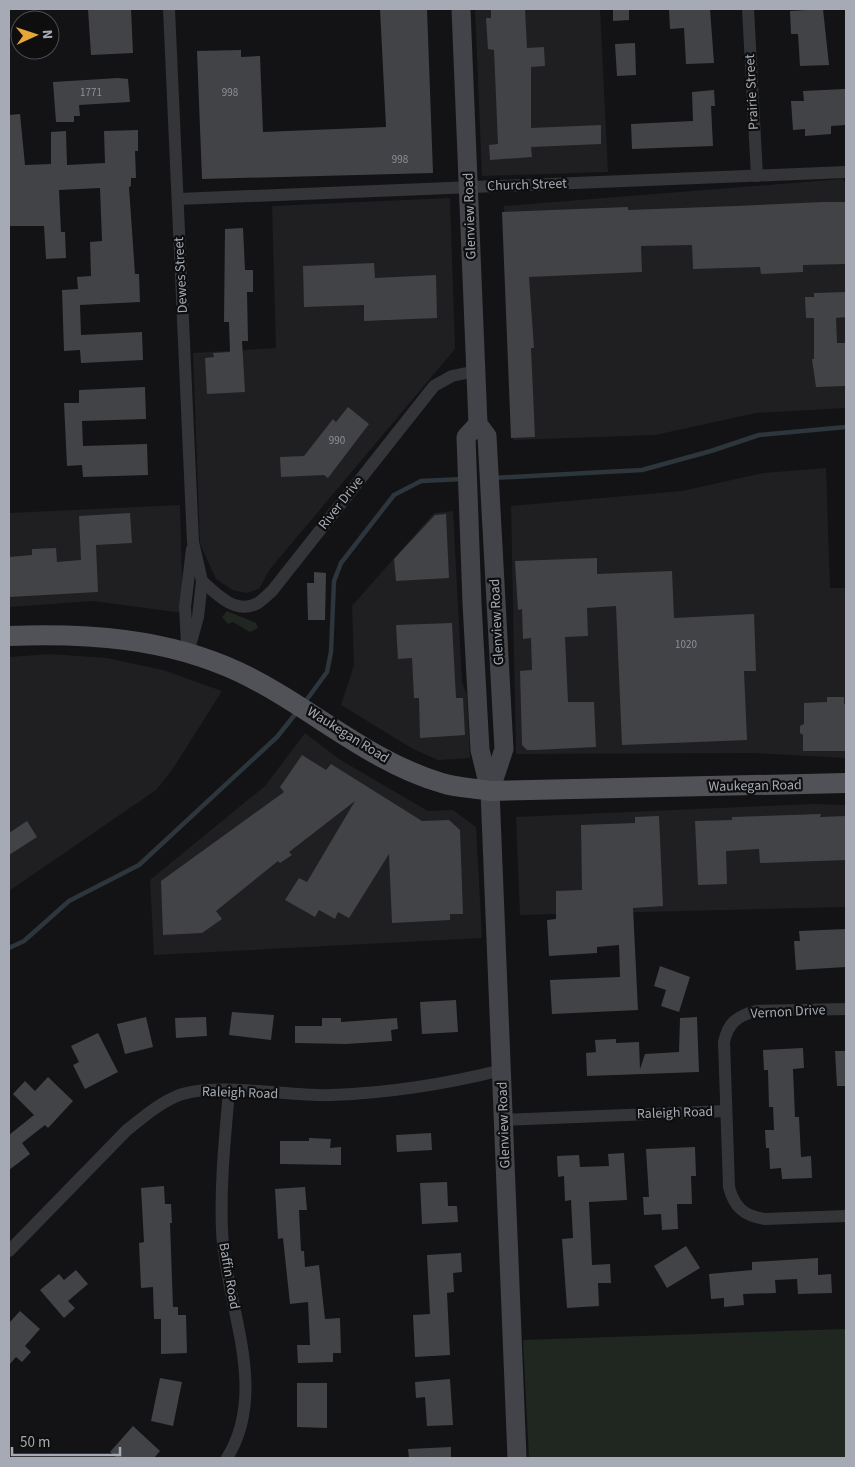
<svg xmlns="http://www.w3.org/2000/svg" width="855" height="1467" font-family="'Source Sans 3',sans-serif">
<rect width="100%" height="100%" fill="#131315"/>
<g fill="#1f1f21">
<polygon points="475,9 600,9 608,172 482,176"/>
<polygon points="842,179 846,183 846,408 756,413 655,435 513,440 504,206"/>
<polygon points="450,198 455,349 270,569 259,589 246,593 233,590 216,579 200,544 193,353 276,348 272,206"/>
<polygon points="826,468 830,588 846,588 846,758 755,753 516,754 511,506 682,491 763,473"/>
<polygon points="180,505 183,613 93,601 9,607 9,513"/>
<polygon points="453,511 462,682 467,695 470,758 438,760 413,749 341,705 354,665 352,606 434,513"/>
<polygon points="50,654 107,658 163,670 222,691 172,770 156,790 9,891 9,657"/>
<polygon points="305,733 339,759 428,811 453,810 476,827 482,938 154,955 150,880 265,786"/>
<polygon points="812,804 846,805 846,907 520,915 516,817"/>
</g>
<g fill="#1f2720">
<polygon points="227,611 256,623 258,628 250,632 233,622 228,624 222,617"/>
<polygon points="846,1329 846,1458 529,1458 523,1340"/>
</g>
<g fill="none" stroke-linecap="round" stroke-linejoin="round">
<g stroke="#2d363c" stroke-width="4.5">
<polyline points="493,478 642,470 711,451 759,435 846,427"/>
<polyline points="305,702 327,672 331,652 334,581 341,563 394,495 421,481 463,479"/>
<polyline points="9,948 24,941 69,901 139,865 277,737 297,712"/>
</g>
</g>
<g fill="#424347">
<polygon points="88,9 131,9 133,53 91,55"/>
<polygon points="380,9 427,9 433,173 202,179 197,51 241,50 241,57 260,56 263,132 386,127"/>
<polygon points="491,9 525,9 527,48 544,47 545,66 531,67 531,128 601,125 601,144 531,147 532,157 490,160 489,145 498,144 494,50 488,49 486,18 491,18"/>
<polygon points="613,9 629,9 629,20 613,21"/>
<polygon points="669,9 710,9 714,63 686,64 684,28 670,29"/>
<polygon points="823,9 829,65 800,66 798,34 791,34 790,11"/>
<polygon points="635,43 636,75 617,76 615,44"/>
<polygon points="118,78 128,79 130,102 79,105 80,116 74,116 74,122 56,122 53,82"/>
<polygon points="845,89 846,125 831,126 831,134 805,136 805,129 793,130 791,101 804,101 803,91"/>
<polygon points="714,90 715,106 711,106 713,146 632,149 631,124 693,121 692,92"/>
<polygon points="20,114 25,165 51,164 51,132 66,131 67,165 105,163 104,131 138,130 138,151 135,151 136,178 131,178 131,186 129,187 135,274 139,274 140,302 80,305 81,335 142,332 143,360 81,363 80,350 64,351 62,290 78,289 77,277 91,276 90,242 102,241 100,188 59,190 61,232 65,232 66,258 46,259 44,226 10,226 9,115"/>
<polygon points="823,202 846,202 846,264 803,265 803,272 761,274 760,267 693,269 692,245 641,246 642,272 529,277 534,348 531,348 535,437 511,438 502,212 628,207 628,210 736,206"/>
<polygon points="243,228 245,270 253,270 253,292 247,292 248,341 242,341 245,392 207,394 205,358 214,357 213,353 230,352 229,322 224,322 225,229"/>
<polygon points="374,263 375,278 436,275 437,318 364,321 364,305 304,307 303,266"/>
<polygon points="846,292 846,317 836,318 837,343 846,343 846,386 816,387 812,359 814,359 814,318 806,318 805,297 814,297 814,293"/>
<polygon points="145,387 146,419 82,421 83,446 147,444 148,475 83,477 82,465 67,466 64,403 79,403 79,390"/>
<polygon points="348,407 369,424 328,478 324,475 281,477 280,457 304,456 333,419 336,422"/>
<polygon points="130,513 132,543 96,545 98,592 9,597 9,557 32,555 32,549 56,548 57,562 81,560 79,516"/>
<polygon points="446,514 449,578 396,581 394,559 435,515"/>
<polygon points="597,558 597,574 672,571 674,618 754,614 756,671 744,671 747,740 622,745 616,606 587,608 588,636 565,637 568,702 594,702 596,747 535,750 527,750 522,745 520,671 532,670 531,638 523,639 522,609 518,610 515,561"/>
<polygon points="314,572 326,573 325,620 308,620 307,583 314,583"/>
<polygon points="452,623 456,698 463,698 465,735 420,738 419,698 414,698 412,658 398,659 396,625"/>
<polygon points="827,697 844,697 844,704 846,704 846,751 803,751 803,735 800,733 800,726 804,724 804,703 827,702"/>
<polygon points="302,755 326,770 331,764 422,821 449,820 460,830 463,914 450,914 450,920 392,923 389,854 349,918 338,912 335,919 319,910 315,917 285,900 299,878 307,882 355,801 289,852 292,855 280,863 278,861 216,911 222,919 202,933 163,935 161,881 284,792 280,787"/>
<polygon points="821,814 820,817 846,816 846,860 760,863 759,849 726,851 727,884 698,885 695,821 732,820 732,817"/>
<polygon points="659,816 663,906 633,908 638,1010 552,1014 550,980 620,977 619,945 597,947 597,953 549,956 547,920 556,919 556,891 582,890 581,825 635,823 635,817"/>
<polygon points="27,821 37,837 9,855 9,833"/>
<polygon points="846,929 846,967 796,970 794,941 800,941 799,931"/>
<polygon points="660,966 690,977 679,1012 661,1006 666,990 654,986"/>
<polygon points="456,1000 458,1032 422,1034 420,1002"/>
<polygon points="232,1012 274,1015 271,1040 229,1035"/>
<polygon points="146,1017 153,1047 125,1054 117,1024"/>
<polygon points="206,1017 207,1036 176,1038 175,1018"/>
<polygon points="697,1017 699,1072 587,1076 586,1053 596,1052 595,1040 616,1039 616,1043 639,1042 640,1069 645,1054 679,1052 680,1018"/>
<polygon points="322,1018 341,1018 341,1022 397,1018 398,1029 391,1030 392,1041 346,1044 295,1043 295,1026 322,1026"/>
<polygon points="98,1033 118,1072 85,1089 73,1065 79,1062 71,1046"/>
<polygon points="803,1048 804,1068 793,1069 795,1117 799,1117 801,1157 811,1156 812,1178 782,1179 781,1168 770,1169 769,1148 766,1148 765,1130 774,1130 773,1107 769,1107 768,1070 764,1070 763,1050"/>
<polygon points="835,1051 846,1051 846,1086 837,1086"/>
<polygon points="48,1077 73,1101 48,1128 45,1125 22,1143 30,1154 9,1170 9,1135 34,1115 13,1094 25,1081 35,1091"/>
<polygon points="431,1133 432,1150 397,1152 396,1135"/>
<polygon points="309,1138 331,1139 330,1148 341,1147 341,1165 280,1164 280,1141 309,1141"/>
<polygon points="695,1147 696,1176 691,1176 692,1204 677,1204 678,1229 662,1230 661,1214 644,1215 643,1197 649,1197 646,1149"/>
<polygon points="624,1153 627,1200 589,1202 592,1265 610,1264 611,1283 598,1283 599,1306 567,1308 562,1239 573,1238 571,1200 565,1201 564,1176 558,1177 557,1156 579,1155 580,1167 609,1166 608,1154"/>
<polygon points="447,1182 448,1206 457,1206 458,1222 422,1224 420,1183"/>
<polygon points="164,1186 165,1204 171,1204 172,1223 170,1223 173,1307 178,1307 178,1315 186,1315 187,1353 161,1354 161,1319 154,1319 153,1287 141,1288 139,1243 144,1242 141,1188"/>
<polygon points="305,1187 307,1210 299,1210 301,1251 304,1251 305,1267 319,1265 325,1319 340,1318 341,1353 333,1353 333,1362 298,1363 297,1345 310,1345 308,1302 290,1304 283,1238 278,1239 275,1189"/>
<polygon points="686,1246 700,1268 667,1288 654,1266"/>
<polygon points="461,1253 462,1272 453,1273 454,1292 447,1293 450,1355 415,1357 413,1315 430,1314 427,1255"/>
<polygon points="818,1258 818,1275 831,1274 832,1293 798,1294 797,1279 775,1280 776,1293 743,1294 744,1305 724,1307 724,1298 711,1299 709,1274 752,1270 752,1262"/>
<polygon points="76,1270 88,1284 68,1301 75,1308 64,1318 40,1290 59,1274 64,1280"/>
<polygon points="20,1311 40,1329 25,1346 31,1352 22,1362 16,1357 9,1365 9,1323"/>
<polygon points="160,1378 182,1382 173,1426 151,1421"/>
<polygon points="450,1379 453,1425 427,1426 425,1397 416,1398 415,1382"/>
<polygon points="297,1383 327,1383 327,1428 297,1427"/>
<polygon points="133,1426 160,1451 154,1458 117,1458 110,1452"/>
<polygon points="451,1447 451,1458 409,1458 408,1449"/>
</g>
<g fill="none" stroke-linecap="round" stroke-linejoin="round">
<g stroke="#343539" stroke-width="12">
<polyline points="169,9 193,542 202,581 198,617 188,653"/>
<polyline points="748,9 757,176"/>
<polyline points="178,199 846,172"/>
<path d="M202 581C216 594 235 614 256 604 262 601 267 595 272 591L434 386 452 376 476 371"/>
<polyline points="187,644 185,607 192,549"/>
<path d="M846 1009 756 1011C737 1016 728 1023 724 1042L729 1187C734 1207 744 1216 765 1219L846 1216"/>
<polyline points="503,1120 726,1111"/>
<path d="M9 1251 127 1130C142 1118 158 1104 177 1096 214 1081 290 1097 332 1095 390 1093 446 1084 502 1070"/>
<path d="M227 1458C270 1389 225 1304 222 1231 220 1185 225 1138 229 1091"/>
</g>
<g stroke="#424449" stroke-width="19">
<polyline points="461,9 478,424 487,436 504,749 490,791"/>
<polyline points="478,424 466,437 472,603 480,750 490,791 517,1458"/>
</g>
<path stroke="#505258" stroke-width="20" d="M9 636C88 633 166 638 239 672 309 705 367 761 442 783 457 788 475 788 490 791L846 783"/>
</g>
<g text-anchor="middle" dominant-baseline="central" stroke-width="4.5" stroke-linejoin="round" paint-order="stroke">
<g font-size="11" fill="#8c9099">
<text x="91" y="92">1771</text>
<text x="230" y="92">998</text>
<text x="400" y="159">998</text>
<text x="337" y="440">990</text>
<text x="686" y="644">1020</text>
</g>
<g font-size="14" fill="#a5aab4" stroke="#0e0e0f">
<text transform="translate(752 92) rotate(-93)">Prairie Street</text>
<text transform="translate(527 185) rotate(-2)">Church Street</text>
<text transform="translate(470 216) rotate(-92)">Glenview Road</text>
<text transform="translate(181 275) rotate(-93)">Dewes Street</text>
<text transform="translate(341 503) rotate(-52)">River Drive</text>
<text transform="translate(497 622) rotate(-93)">Glenview Road</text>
<text transform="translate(348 735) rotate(32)">Waukegan Road</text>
<text transform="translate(755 786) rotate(-1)">Waukegan Road</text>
<text transform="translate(788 1012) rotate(-3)">Vernon Drive</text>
<text transform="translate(240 1093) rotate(2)">Raleigh Road</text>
<text transform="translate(675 1113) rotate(-2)">Raleigh Road</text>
<text transform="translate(504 1125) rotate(-92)">Glenview Road</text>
<text transform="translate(229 1276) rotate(80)">Baffin Road</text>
</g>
</g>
<rect width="855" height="1467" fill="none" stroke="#a5aab4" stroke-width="20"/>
<g transform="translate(35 35) rotate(87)"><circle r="24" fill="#0e0e0f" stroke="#4a4c51"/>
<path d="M0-4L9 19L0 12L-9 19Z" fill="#e7a639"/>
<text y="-8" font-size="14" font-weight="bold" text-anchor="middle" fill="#a5aab4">N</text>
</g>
<path d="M12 1447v8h108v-8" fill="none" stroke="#a5aab4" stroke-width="2.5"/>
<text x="20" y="1447" font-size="15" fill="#a5aab4" stroke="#0e0e0f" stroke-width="4" paint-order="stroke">50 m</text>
</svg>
